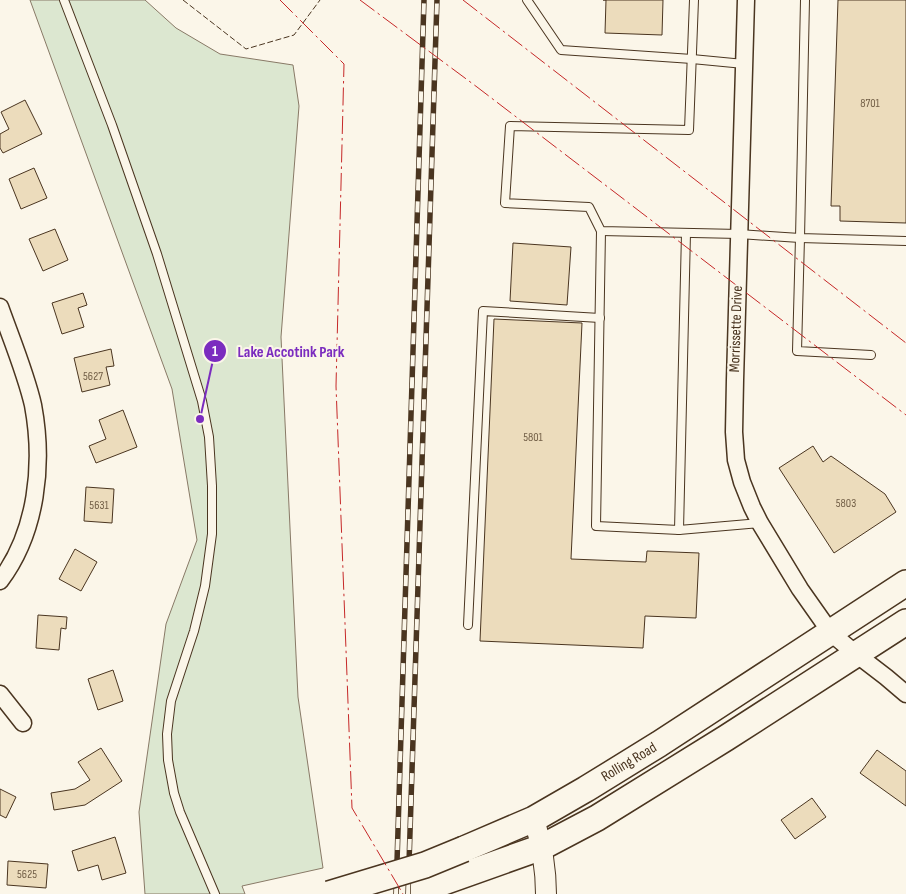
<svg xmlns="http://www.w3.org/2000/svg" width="906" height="894" font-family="'Sofia Sans Condensed',sans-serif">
<rect width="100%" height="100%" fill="#fbf6e9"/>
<polygon fill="#dce7d0" stroke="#887966" points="30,0 145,0 176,28 220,54 293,65 299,106 281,337 298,697 323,868 242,886 245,894 145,894 139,812 166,624 197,540 172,389"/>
<g fill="#ecdcbc" stroke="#4a3520">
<polygon points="603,0 663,0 662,35 605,33 606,0"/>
<polygon points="838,0 906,0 906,223 840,221 840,206 831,206"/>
<polygon points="25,100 42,134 3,153 0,148 0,134 9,129 1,112"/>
<polygon points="34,168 47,198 21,209 9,179"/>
<polygon points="55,229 68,260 43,271 29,239"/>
<polygon points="513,243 571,247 567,305 510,301"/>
<polygon points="83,293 87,305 78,308 84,327 62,334 52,303"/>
<polygon points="494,319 582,323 571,559 646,562 647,551 699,553 696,618 645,616 643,648 480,641"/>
<polygon points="111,349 114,366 106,367 110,385 82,392 74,358"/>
<polygon points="123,410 137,447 96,463 89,446 106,439 99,420"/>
<polygon points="813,446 823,462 831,456 885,494 896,512 834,553 779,468"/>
<polygon points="86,487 114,489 112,523 84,521"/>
<polygon points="75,549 97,562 81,591 59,579"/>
<polygon points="38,615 67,617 66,629 61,628 59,650 36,648"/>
<polygon points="113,670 123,701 98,710 88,679"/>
<polygon points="101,748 122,781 85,805 54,810 51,793 75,789 90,780 78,762"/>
<polygon points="877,750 906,771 906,806 860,773"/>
<polygon points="0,789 16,797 6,818 0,815"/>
<polygon points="812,798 826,817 795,839 781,820"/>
<polygon points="115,837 126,873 102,880 98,865 78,871 72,851"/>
<polygon points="8,861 48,864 46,888 7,885"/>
</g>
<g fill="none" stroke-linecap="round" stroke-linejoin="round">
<defs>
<g id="service">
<polyline points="64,0 112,125 157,254 202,401 209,437 212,486 212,534 205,586 194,631 171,701 167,734 168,760 174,793 180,812 215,894"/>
<polyline points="527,0 561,50 692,59 744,64"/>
<polyline points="694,0 689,130 510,126 505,203 589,207 601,231 739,234 800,238 797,351 871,355"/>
<polyline points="805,0 800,238 906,241"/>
<polyline points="601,231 596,526 679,530 760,523"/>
<polyline points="679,530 686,233"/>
<polyline points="468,625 483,311 600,318"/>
</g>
<g id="minor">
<polyline points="746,0 735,380 734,432 736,460 742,482 752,507 760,523 800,589 831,633 856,654 886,677 906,694"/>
<path d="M0 307C11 338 26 374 33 405 44 464 37 532 0 581"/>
<polyline points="0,694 23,723"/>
</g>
<path id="tertiary" d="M534 819C542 845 546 867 546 894"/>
<g id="primary">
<polyline points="464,849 534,819 586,789 659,744 906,583"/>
<polyline points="410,894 542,847 597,818 726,738 906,622"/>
</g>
</defs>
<use href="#service" stroke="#4a3520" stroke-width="10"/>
<use href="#minor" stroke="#4a3520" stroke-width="19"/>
<use href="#tertiary" stroke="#4a3520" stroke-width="22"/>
<use href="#primary" stroke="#4a3520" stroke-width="28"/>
<use href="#service" stroke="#fbf6e9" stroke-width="8"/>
<use href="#minor" stroke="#fbf6e9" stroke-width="16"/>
<use href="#tertiary" stroke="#fbf6e9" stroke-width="20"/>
<use href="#primary" stroke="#fbf6e9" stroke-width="25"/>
<defs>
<g id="rail">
<polyline points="396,894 424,0"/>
<polyline points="408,894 437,0"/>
</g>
</defs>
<use href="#rail" stroke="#4a3520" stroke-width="5.5"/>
<use href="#rail" stroke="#fbf6e9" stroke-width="4" stroke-dasharray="11" stroke-linecap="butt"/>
<defs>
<polyline id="primary-bridge" points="329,894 425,865 464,849"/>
</defs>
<use href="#primary-bridge" stroke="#4a3520" stroke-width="28" stroke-linecap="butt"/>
<use href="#primary-bridge" stroke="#fbf6e9" stroke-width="25"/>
<polyline stroke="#4a3520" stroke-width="1" stroke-dasharray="6 2.5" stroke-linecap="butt" points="183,0 246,49 294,35 320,0"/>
<g stroke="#c62828" stroke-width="1" stroke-dasharray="18 4 2.5 4" stroke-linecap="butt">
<polyline points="280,0 344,64 336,386 352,808 403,894"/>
<polyline points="360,0 477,87 906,415"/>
<polyline points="463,0 906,343"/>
</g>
</g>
<g text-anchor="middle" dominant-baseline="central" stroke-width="4" stroke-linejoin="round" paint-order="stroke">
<g font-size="12" fill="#725f47">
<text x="870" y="103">8701</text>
<text x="93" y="376">5627</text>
<text x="533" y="437">5801</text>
<text x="846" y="503">5803</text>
<text x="99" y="505">5631</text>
<text x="27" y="874">5625</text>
</g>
<g font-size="15" fill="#4a3520" stroke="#fbf6e9">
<text transform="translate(736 329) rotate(-88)">Morrissette Drive</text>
<text transform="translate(629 762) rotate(-31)">Rolling Road</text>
</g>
</g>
<path fill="none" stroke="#7b2cbf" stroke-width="2" d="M200 419L215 351"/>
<g fill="#7b2cbf" stroke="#fbf6e9" stroke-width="2">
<circle cx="200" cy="419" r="5"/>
<circle cx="215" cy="351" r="12"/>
</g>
<g font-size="15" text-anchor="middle" font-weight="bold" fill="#fff">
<text x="215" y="356">1</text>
</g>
<g font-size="16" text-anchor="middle" font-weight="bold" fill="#7b2cbf" stroke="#fbf6e9" stroke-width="4" stroke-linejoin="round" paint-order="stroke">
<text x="291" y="357">Lake Accotink Park</text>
</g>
</svg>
